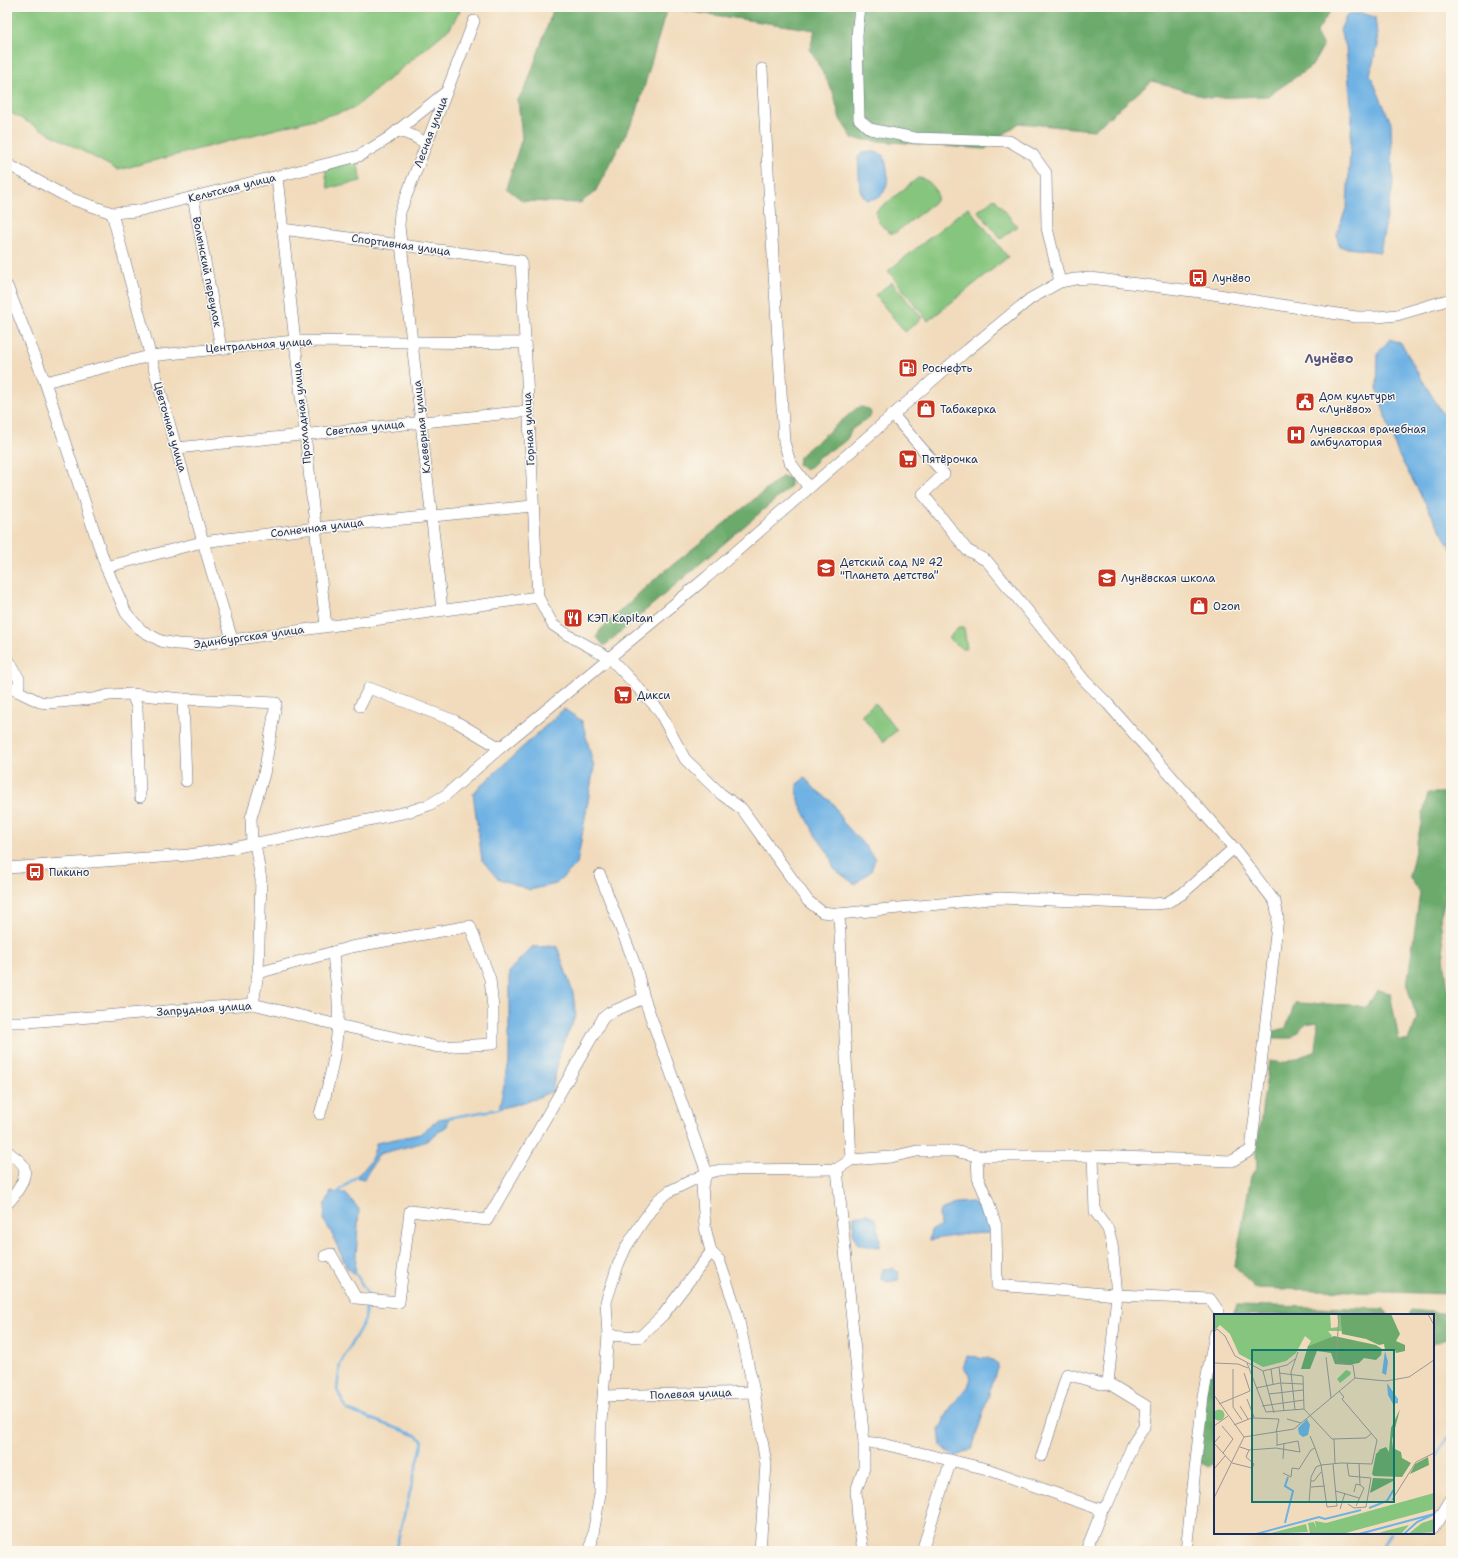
<svg xmlns="http://www.w3.org/2000/svg" width="1458" height="1558" font-family="'Shantell Sans',sans-serif">
<rect width="100%" height="100%" fill="#fbf7ec"/>
<filter id="ink" filterUnits="userSpaceOnUse"><feTurbulence type="fractalNoise" baseFrequency=".025" numOctaves="2"/><feDisplacementMap in="SourceGraphic" scale="8" xChannelSelector="R" yChannelSelector="G"/><feConvolveMatrix kernelMatrix="1 2 1 2 8 2 1 2 1" color-interpolation-filters="sRGB"/></filter>
<filter id="wash" filterUnits="userSpaceOnUse"><feTurbulence type="fractalNoise" baseFrequency=".012" numOctaves="4" result="noise"/><feDisplacementMap in="SourceGraphic" scale="16" xChannelSelector="R" yChannelSelector="G"/><feGaussianBlur stdDeviation="0.9" result="paint"/><feColorMatrix in="noise" values="0 0 0 0 0 0 0 0 0 0 0 0 0 0 0 0 0 1.4 0 .05"/><feComposite in="paint" operator="in"/></filter>
<g filter="url(#wash)">
<rect width="100%" height="100%" fill="#f1dbbc"/>
<g fill="#85c57d" stroke="#507a6e">
<polygon points="7,7 462,7 450,28 353,109 118,170 7,111"/>
<polygon points="357,160 361,181 328,188 325,169"/>
<path d="M918 178C928 178 941 191 936 201L895 233H890C883 228 875 220 876 211Z"/>
<polygon points="994,198 1017,226 1001,239 978,211"/>
<polygon points="968,207 1008,257 928,321 888,271"/>
<polygon points="892,282 922,318 905,332 875,295"/>
<polygon points="958,628 964,628 967,648 962,649 948,638"/>
<polygon points="875,703 897,730 883,742 861,715"/>
</g>
<g fill="#6caa6c" stroke="#446c65">
<polygon points="554,7 1333,7 1316,33 1323,46 1312,66 1268,96 1209,98 1152,81 1094,130 1019,123 985,149 853,139 840,119 833,92 810,49 815,30 667,8 636,115 595,192 580,203 523,201 506,188 522,138 518,100 527,84"/>
<polygon points="861,407 869,409 871,413 870,417 852,429 847,439 841,444 818,457 812,466 804,469 798,465 799,457 802,454 857,408"/>
<polygon points="783,476 790,479 790,487 604,646 597,637 600,630 649,584"/>
<polygon points="1451,774 1451,881 1440,917 1449,1002 1451,1003 1451,1294 1254,1288 1235,1266 1251,1176 1257,1166 1256,1152 1269,1061 1284,1063 1316,1051 1318,1022 1305,1024 1292,1038 1272,1038 1271,1032 1286,1028 1295,1003 1354,1005 1367,1008 1377,990 1390,993 1399,1040 1408,1041 1417,1019 1407,986 1420,892 1409,877 1428,793 1447,793"/>
<polygon points="1237,1305 1385,1309 1388,1315 1233,1315"/>
<polygon points="1411,1310 1451,1314 1451,1337 1433,1344 1433,1315 1409,1315"/>
<polygon points="1215,1373 1215,1462 1209,1467 1196,1461 1206,1375"/>
</g>
<g fill="#6fb2e4" stroke="#4570a1">
<polygon points="1361,13 1375,17 1378,45 1370,74 1391,123 1393,186 1380,252 1339,247 1337,233 1347,206 1352,117 1346,47 1340,30 1347,15"/>
<path d="M863 152H875L883 155C888 165 891 186 881 195 877 199 871 199 866 200L860 190 858 157Z"/>
<polygon points="1390,339 1402,344 1415,368 1451,427 1451,549 1398,454 1377,391 1378,353"/>
<polygon points="564,709 582,721 594,767 577,864 556,884 530,890 497,878 482,860 473,793"/>
<polygon points="805,778 815,789 833,803 842,821 865,846 875,859 871,871 855,884 834,869 829,854 816,836 798,800 797,784"/>
<polygon points="557,946 573,993 576,1015 560,1051 552,1091 535,1099 499,1109 509,1063 509,971 532,947"/>
<path d="M449 1117 447 1126 425 1142 379 1154 364 1179 355 1177C368 1167 373 1159 376 1143L420 1134 439 1119Z"/>
<polygon points="331,1192 345,1193 359,1209 355,1274 347,1268 331,1232 324,1221 325,1205"/>
<polygon points="972,1202 986,1213 990,1233 966,1234 929,1240 931,1230 940,1227 939,1212 956,1203"/>
<polygon points="868,1214 876,1220 880,1239 879,1247 858,1245 853,1234 854,1216"/>
<polygon points="893,1268 899,1273 898,1280 887,1282 881,1278 883,1269"/>
<polygon points="967,1356 988,1358 998,1365 972,1449 955,1457 941,1446 939,1430 952,1405 968,1387 971,1378 963,1367"/>
</g>
<g fill="none" stroke-linecap="round" stroke-linejoin="round">
<g stroke="#6fb2e4" stroke-width="2.5">
<polyline points="447,1118 499,1109 500,1107"/>
<polyline points="338,1196 337,1193 357,1176"/>
<polyline points="355,1272 367,1293 367,1296"/>
<polyline points="366,1303 365,1320 340,1364 337,1390 347,1410 415,1435 423,1441 395,1551"/>
<polyline points="1433,1462 1451,1434"/>
<polyline points="1378,1551 1382,1548 1390,1533"/>
</g>
</g>
</g>
<g filter="url(#ink)">
<g fill="none" stroke-linecap="round" stroke-linejoin="round">
<defs>
<g id="minor">
<polyline points="860,7 857,35 859,119 870,129 915,138 1009,141 1033,155 1046,173 1047,228 1060,282"/>
<polyline points="762,69 784,442 790,462 809,488"/>
<path d="M397 131C408 133 417 137 426 144"/>
<polyline points="7,164 69,198 112,213 137,211 359,156 387,139 446,92"/>
<polyline points="277,177 326,626"/>
<polyline points="193,197 221,348"/>
<path d="M112 213C150 356 189 498 232 639"/>
<polyline points="282,229 521,261 538,597 553,625 568,635 610,658 658,709 685,759 721,794 742,809 808,901 822,912 839,914 1000,898 1153,904 1166,903 1182,894 1234,848"/>
<polyline points="7,286 45,382 106,567 126,613 141,630 161,641 177,644 196,645 538,597"/>
<polyline points="45,382 150,356 294,341 524,343"/>
<polyline points="177,448 528,411"/>
<polyline points="106,567 202,542 315,528 532,506"/>
<polyline points="442,610 399,226 400,212 474,21"/>
<polyline points="7,657 19,679 19,686 9,691"/>
<polyline points="13,689 40,702 48,703 93,699 109,695 132,694 183,699 276,703 264,774 251,818 252,844"/>
<polyline points="132,694 137,707 140,797"/>
<polyline points="183,699 186,781"/>
<polyline points="360,706 369,688 455,721 500,748"/>
<polyline points="7,868 189,855 233,848 407,812 429,805 447,794 500,748 707,577 965,352 1030,299 1060,282 1075,279 1091,278 1200,292 1356,317 1378,317 1397,315 1451,299"/>
<polyline points="839,914 851,1160"/>
<polyline points="253,1004 258,973 261,880 255,843"/>
<polyline points="7,1022 28,1022 253,1004 338,1025 438,1047 493,1044 493,1008 490,979 470,926 351,947 258,973"/>
<path d="M320 1114C331 1078 340 1039 338 1001 337 985 334 969 333 952"/>
<path d="M7 1151C12 1156 21 1160 24 1167 28 1178 14 1197 7 1204"/>
<polyline points="977,1156 978,1178 988,1201 996,1226 997,1285 1117,1295 1210,1299 1219,1312 1219,1315"/>
<polyline points="837,1169 864,1442 864,1468 856,1491 858,1519 863,1551"/>
<polyline points="325,1256 331,1254 356,1298 399,1302 410,1211 487,1220 603,1018 609,1013 644,998 636,967 600,875"/>
<polyline points="608,1335 640,1337 663,1315 711,1252"/>
<polyline points="604,1396 754,1392"/>
<polyline points="864,1442 883,1444 987,1469 1102,1510"/>
<polyline points="1042,1456 1067,1374 1101,1384 1108,1383"/>
<polyline points="1433,1529 1451,1499"/>
<polyline points="590,1551 600,1494 601,1422 608,1335 606,1302 618,1265 626,1247 643,1221 658,1200 670,1191 707,1173 644,998"/>
<polyline points="760,1551 766,1464 754,1392 737,1312 719,1260 711,1252 705,1227 702,1186 707,1173 720,1170 837,1169 851,1160 891,1157 917,1151 954,1151 977,1156 1093,1156 1232,1161 1251,1150 1278,917 1275,902 1234,848 1108,704 1085,681 987,561 967,550 923,494 944,474 893,415"/>
<polyline points="922,1551 951,1460"/>
<polyline points="1086,1551 1102,1510 1108,1503 1133,1444 1144,1427 1146,1406 1108,1383 1117,1295 1112,1244 1108,1229 1095,1211 1093,1156"/>
<polyline points="1186,1551 1203,1397 1215,1334"/>
</g>
</defs>
<use href="#minor" stroke="#666b7f" stroke-width="12"/>
<use href="#minor" stroke="#fff" stroke-width="11"/>
</g>
</g>
<defs>
<symbol id="bus-square" viewBox="-11 -11 22 22"><rect x="-9" y="-9" width="18" height="18" rx="4" fill="#c8321e" stroke="#fbf7ec"/><path d="M-5-6H5V4H4V6H2V4H-2V6H-4V4H-5ZM-3.5-4V0h7V-4ZM-3.5 1.2v1.5H-2V1.2ZM2 1.2v1.5H3.5V1.2Z" fill="#fff"/></symbol>
<symbol id="fuel-square" viewBox="-11 -11 22 22"><rect x="-9" y="-9" width="18" height="18" rx="4" fill="#c8321e" stroke="#fbf7ec"/><path d="M-5.5-6h7V0h2V4h1.3V-2.5L3-4.5l.8-.8L6-3V5H2.5V1h-1V6h-7ZM-4.2-4.7v3.2H.2V-4.7Z" fill="#fff"/></symbol>
<symbol id="civic-square" viewBox="-11 -11 22 22"><rect x="-9" y="-9" width="18" height="18" rx="4" fill="#c8321e" stroke="#fbf7ec"/><path d="M-.6-6.5H3V-4.5H.6V-3L4-1V1h2V6H-6V1h2V-1L-.6-3ZM-1.2 2.5V6h2.4V2.5Z" fill="#fff"/></symbol>
<symbol id="shop-square" viewBox="-11 -11 22 22"><rect x="-9" y="-9" width="18" height="18" rx="4" fill="#c8321e" stroke="#fbf7ec"/><path d="M-5-2.5h2.3a2.7 3.5 0 0 1 5.4 0H5L5.5 6h-11ZM-1.5-2.5h3a1.5 2.3 0 0 0-3 0Z" fill="#fff"/></symbol>
<symbol id="hospital-square" viewBox="-11 -11 22 22"><rect x="-9" y="-9" width="18" height="18" rx="4" fill="#c8321e" stroke="#fbf7ec"/><path d="M-5-5h3v3.5h4V-5h3V5h-3V1.5h-4V5h-3Z" fill="#fff"/></symbol>
<symbol id="supermarket-square" viewBox="-11 -11 22 22"><rect x="-9" y="-9" width="18" height="18" rx="4" fill="#c8321e" stroke="#fbf7ec"/><path d="M-6-5.5h2.5l.6 2H6L4.5 2H-2.5L-4.4-4H-6ZM-1.5 3.2a1.3 1.3 0 1 0 .1 0ZM3 3.2a1.3 1.3 0 1 0 .1 0Z" fill="#fff"/></symbol>
<symbol id="school-square" viewBox="-11 -11 22 22"><rect x="-9" y="-9" width="18" height="18" rx="4" fill="#c8321e" stroke="#fbf7ec"/><path d="M0-5L7-2L0 1L-7-2ZM-4 1L0 2.5L4 1V4Q0 6-4 4Z" fill="#fff"/></symbol>
<symbol id="restaurant-square" viewBox="-11 -11 22 22"><rect x="-9" y="-9" width="18" height="18" rx="4" fill="#c8321e" stroke="#fbf7ec"/><path d="M-5-6h1v4h1v-4h1v4h1v-4h1v5L-1.5 .5V6h-2V.5L-5-1ZM5-6V6H3V1.5H1.5Q1.5-4 5-6Z" fill="#fff"/></symbol>
</defs>
<g fill-rule="evenodd">
<use href="#bus-square" x="1187" y="267" width="22" height="22"/>
<use href="#fuel-square" x="897" y="357" width="22" height="22"/>
<use href="#civic-square" x="1294" y="391" width="22" height="22"/>
<use href="#shop-square" x="915" y="398" width="22" height="22"/>
<use href="#hospital-square" x="1285" y="424" width="22" height="22"/>
<use href="#supermarket-square" x="897" y="448" width="22" height="22"/>
<use href="#school-square" x="815" y="557" width="22" height="22"/>
<use href="#school-square" x="1096" y="567" width="22" height="22"/>
<use href="#shop-square" x="1188" y="595" width="22" height="22"/>
<use href="#restaurant-square" x="562" y="607" width="22" height="22"/>
<use href="#supermarket-square" x="612" y="684" width="22" height="22"/>
<use href="#bus-square" x="24" y="861" width="22" height="22"/>
</g>
<g text-anchor="middle" dominant-baseline="central" stroke-width="3" stroke-linejoin="round" paint-order="stroke">
<g font-size="11" fill="#1b2f5e" stroke="#fbf7ec">
<text transform="translate(431 132) rotate(-69)">Лесная улица</text>
<text transform="translate(232 188) rotate(-14)">Кельтская улица</text>
<text transform="translate(401 245) rotate(8)">Спортивная улица</text>
<text transform="translate(207 272) rotate(79)">Волынский переулок</text>
<text transform="translate(259 345) rotate(-4)">Центральная улица</text>
<text transform="translate(302 413) rotate(-96)">Прохладная улица</text>
<text transform="translate(170 427) rotate(74)">Цветочная улица</text>
<text transform="translate(422 427) rotate(-96)">Клеверная улица</text>
<text transform="translate(365 428) rotate(-6)">Светлая улица</text>
<text transform="translate(529 429) rotate(-93)">Горная улица</text>
<text transform="translate(317 528) rotate(-7)">Солнечная улица</text>
<text transform="translate(249 637) rotate(-8)">Эдинбургская улица</text>
<text transform="translate(204 1009) rotate(-4)">Запрудная улица</text>
<text transform="translate(691 1394) rotate(-2)">Полевая улица</text>
</g>
<g font-size="11" fill="#1b2f5e" stroke="#fbf7ec" text-anchor="start">
<text x="1212" y="278">Лунёво</text>
<text x="922" y="368">Роснефть</text>
<text x="1319" y="396">Дом культуры<tspan x="1319" dy="13">«Лунёво»</tspan></text>
<text x="940" y="409">Табакерка</text>
<text x="1310" y="429">Луневская врачебная<tspan x="1310" dy="13">амбулатория</tspan></text>
<text x="922" y="459">Пятёрочка</text>
<text x="840" y="562">Детский сад № 42<tspan x="840" dy="13">"Планета детства"</tspan></text>
<text x="1121" y="578">Лунёвская школа</text>
<text x="1213" y="606">Ozon</text>
<text x="587" y="618">КЭП Kapitan</text>
<text x="637" y="695">Дикси</text>
<text x="49" y="872">Пикино</text>
</g>
<g font-size="13" font-weight="bold" fill="#5c577f" stroke="#fbf7ec">
<text x="1329" y="358">Лунёво</text>
</g>
</g>
<g transform="translate(1214 1314)">
<rect width="220" height="220" fill="#f1dbbc"/>
<path d="M0 0H116L117 14 125 13 123 0H126L128 17H114L118 22 116 24 94 32 97 27 91 22 82 39 72 47 49 53 25 40 16 20 6 11 0 17ZM132 56 137 58 136 61 126 69 123 65ZM-0.5 101a5.5 5.5 0 1 1 11 0a5.5 5.5 0 1 1-11 0ZM220 179V195L128 220H96L94 209 100 208 102 214 101 207 112 209ZM220 205V218L194 220 208 209ZM92 210 94 218 53 220ZM195 211 187 220H162L171 217Z" fill="#85c57d"/>
<path d="M126 0H177L186 20 182 27 191 31V37L182 39 181 36H171L170 30 165 31 152 25 128 20ZM120 22 162 31 168 35 167 41 162 46 150 44 145 49 134 51 121 50 117 39 103 37 96 55H87L94 32ZM186 95 178 126 179 134 187 138 188 144 197 149 188 163 160 162 158 160 162 140 166 136 162 137 172 133 175 138 177 114ZM214 143 215 151 196 160 201 150ZM159 164 181 165V166L156 179Z" fill="#6caa6c"/>
<path d="M171 37 174 48 172 61 168 59ZM173 69 184 85V89L179 90 174 81ZM93 105 96 111 94 121 89 123 85 120 84 114Z" fill="#6fb2e4"/>
<path fill="none" stroke="#6fb2e4" stroke-width="2" d="M155 194 173 187 180 175M71 209 79 177 71 172 74 163M42 220 105 203 111 205 147 196M145 220 220 200M190 220 203 208 220 200"/>
<path fill="none" stroke="#9b9696" stroke-width="1" d="M125 0 122 48 139 51 141 64M214 0 220 11M0 18 3 15 11 22 21 42 49 57 73 51 81 45M112 43 117 84M0 49 24 50 34 54M33 49 52 98 90 95M65 53 70 97M19 55V83M57 55 59 70M49 57 60 99M65 59 89 62 90 95M42 74 66 69 89 70M55 80 89 76M0 81 30 123 0 184M19 83V93L28 106M5 90 36 77 30 59M26 92 34 105M48 92 90 86M90 95 118 125 152 124 158 119M81 96 77 58 84 38M39 104 65 105 62 119M73 105 87 109M20 111 40 103 33 85M0 112 14 102M8 112 19 125 9 139M63 119V132M6 122 0 129 18 149 38 154 40 150 32 143 35 136M30 123 80 115 141 64 172 67 195 63 220 46M120 125 121 150M26 133 35 136 62 134 86 138 84 127 63 131M69 145 70 129M133 149 135 162 157 164 152 193 140 194 134 190M119 150 123 192 113 193 107 151 127 149 158 150 163 126 128 85 130 83 125 77M0 155 11 142M69 159 77 163 78 154 85 155 97 136 101 134 96 122M97 167H100L107 158M97 173 111 172M122 177 145 184M140 178 142 170 146 171M178 186 202 148 220 139M95 189 97 163 102 153 107 151 101 134M142 192 150 174 146 171 145 149M126 195 131 179"/>
<path fill="#0f766e" fill-opacity="0.15" stroke="#0f766e" stroke-width="2" d="M38 36H180V188H38Z"/>
<rect width="220" height="220" fill="none" stroke="#1b2f5e" stroke-width="2"/>
</g>
<rect width="1458" height="1558" fill="none" stroke="#fbf7ec" stroke-width="24"/>
</svg>
